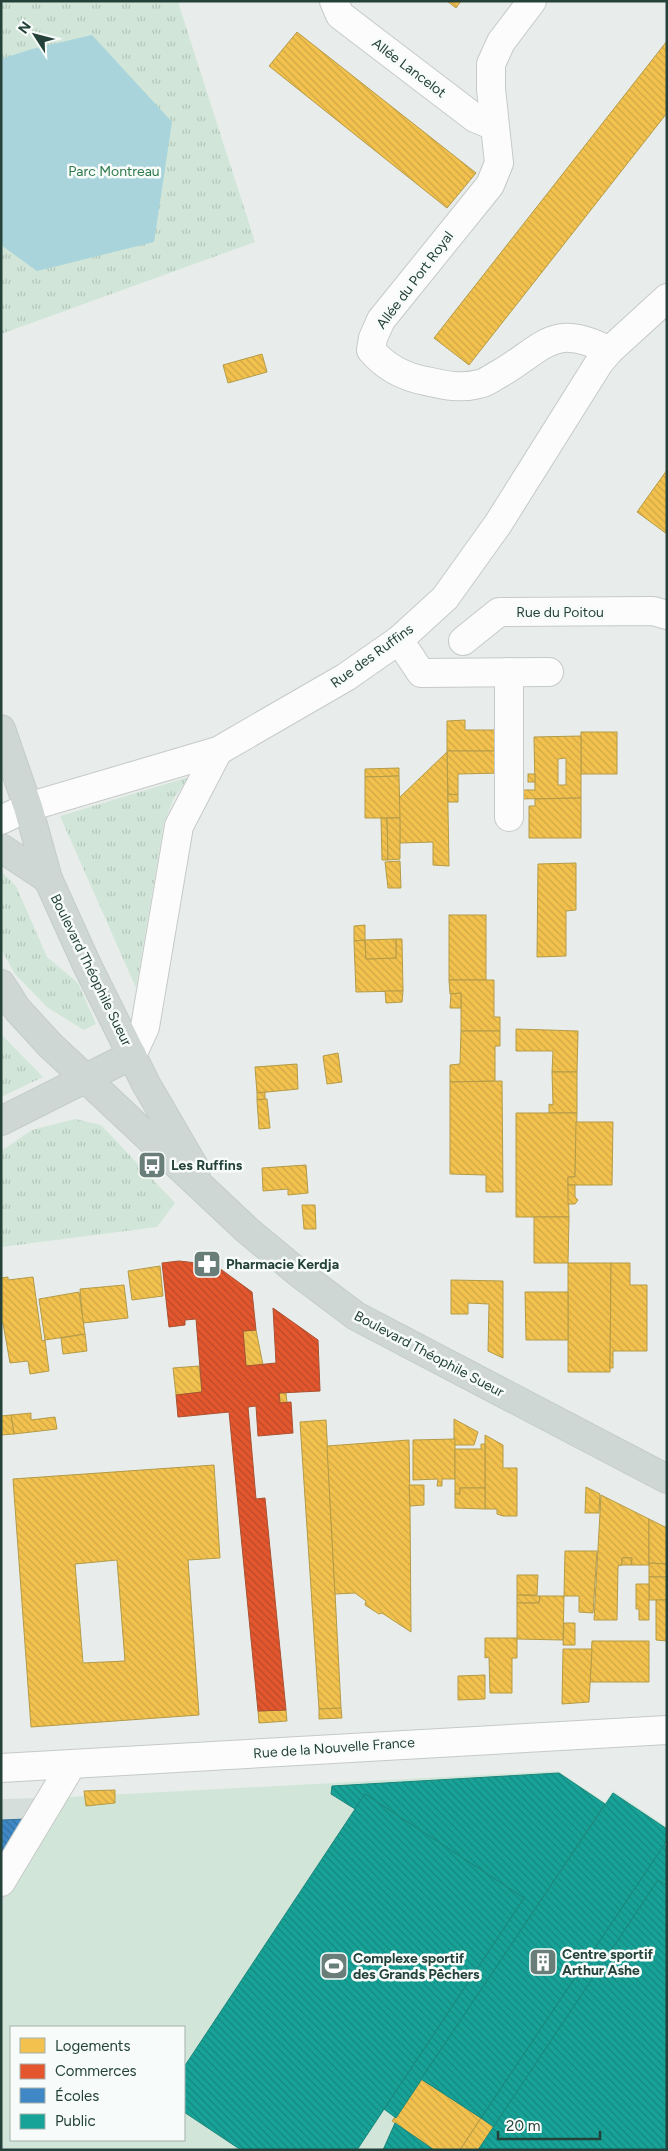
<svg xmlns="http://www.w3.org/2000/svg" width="668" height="2151" font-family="Figtree,sans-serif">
<defs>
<pattern id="grass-tufts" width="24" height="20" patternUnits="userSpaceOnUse" patternTransform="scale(1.25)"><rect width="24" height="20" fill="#d1e6d8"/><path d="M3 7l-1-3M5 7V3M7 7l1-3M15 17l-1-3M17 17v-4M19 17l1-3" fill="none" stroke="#b3c6ba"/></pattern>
<pattern id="homes-back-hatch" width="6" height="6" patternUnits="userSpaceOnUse" patternTransform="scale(1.25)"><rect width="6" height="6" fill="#f2c14e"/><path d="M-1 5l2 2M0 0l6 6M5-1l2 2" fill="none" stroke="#cfa745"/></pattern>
<pattern id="shops-back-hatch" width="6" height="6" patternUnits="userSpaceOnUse" patternTransform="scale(1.25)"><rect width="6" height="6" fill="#e4572e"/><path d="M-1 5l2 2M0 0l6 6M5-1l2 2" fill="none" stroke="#b94a28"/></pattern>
<pattern id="schools-back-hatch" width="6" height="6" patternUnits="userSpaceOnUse" patternTransform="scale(1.25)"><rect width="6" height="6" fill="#3f88c5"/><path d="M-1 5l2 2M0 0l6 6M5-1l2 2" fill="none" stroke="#3571a1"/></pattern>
<pattern id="public-back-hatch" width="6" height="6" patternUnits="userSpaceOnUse" patternTransform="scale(1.25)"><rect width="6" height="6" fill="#17a398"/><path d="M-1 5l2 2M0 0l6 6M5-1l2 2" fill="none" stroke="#15867d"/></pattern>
</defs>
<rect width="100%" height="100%" fill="#e8edeb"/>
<polygon fill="#d6dedb" points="69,1797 1,1905 1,1799"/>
<g fill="url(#grass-tufts)">
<polygon points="1,1 180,1 179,5 255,242 1,334"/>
<polygon points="189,777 174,798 164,823 136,988 60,816"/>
<polygon points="1,871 16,886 47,957 78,983 96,1024 84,1030 48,1008 15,974 1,949"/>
<polygon points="1,1034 43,1077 1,1097"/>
<polygon points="75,1119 101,1125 175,1203 157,1227 1,1247 1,1151 32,1130"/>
</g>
<path fill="#d1e6d8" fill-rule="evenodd" d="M558 1771 605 1802 613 1791 667 1827V2150H1V1905L69 1797ZM11 2027H184V2140H11Z"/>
<polygon fill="#a9d4db" points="92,35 172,122 154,242 37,271 1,245 1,59 32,49"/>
<g fill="url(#homes-back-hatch)" stroke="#b49b48" fill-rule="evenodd">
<polygon points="447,1 461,1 456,8"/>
<polygon points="297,32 476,173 447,208 269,66"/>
<polygon points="667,41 667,113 469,365 434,338"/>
<polygon points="262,354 267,372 228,383 223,365"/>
<polygon points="667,470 667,534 637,512"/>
<polygon points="465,720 465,730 501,730 501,751 447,751 447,721"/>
<rect x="581" y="732" width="36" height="42"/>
<path d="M581 736V798L515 799V790H535L534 737ZM566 758V785H558V759Z"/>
<polygon points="447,751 501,751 501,773 458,774 458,795 448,794"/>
<polygon points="447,752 449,866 433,865 433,842 400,843 399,798"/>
<polygon points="399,768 399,776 365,777 365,769"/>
<rect x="528" y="774" width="7" height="8"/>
<polygon points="399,776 400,818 365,818 365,777"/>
<polygon points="448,794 458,795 458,802 448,802"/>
<polygon points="581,798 581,838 529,838 529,806 535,806 535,799"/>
<polygon points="381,818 387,818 388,860 382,860"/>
<polygon points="387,818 400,818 400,859 388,860"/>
<polygon points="400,861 401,888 388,888 385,862"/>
<polygon points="576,863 576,910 566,911 566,956 537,957 538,864"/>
<rect x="449" y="915" width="37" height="65"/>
<polygon points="365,925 365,940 354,941 354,926"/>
<polygon points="396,939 402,939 403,991 356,992 354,941 365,940 366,959 396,958"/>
<polygon points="396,939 396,958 366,959 365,940"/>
<polygon points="449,980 494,980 494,1017 500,1017 500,1031 461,1031 461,993 450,994"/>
<polygon points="385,991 403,991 402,1002 386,1003"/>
<polygon points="461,993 461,1008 450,1008 451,994"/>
<polygon points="516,1029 578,1031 577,1072 552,1072 553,1051 516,1051"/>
<polygon points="461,1031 500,1031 500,1046 495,1046 495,1081 450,1082 450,1065 460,1064"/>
<polygon points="338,1053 342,1082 327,1084 323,1056"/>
<polygon points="297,1064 298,1089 257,1093 255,1067"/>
<polygon points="552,1072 577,1072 577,1113 549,1113 549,1104 553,1105"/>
<polygon points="502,1081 503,1192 486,1192 486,1175 450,1174 450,1082"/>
<polygon points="265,1092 265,1099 257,1100 257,1093"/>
<polygon points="265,1099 267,1099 270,1128 259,1129 257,1100"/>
<polygon points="516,1113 577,1113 575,1177 568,1177 569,1217 516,1217"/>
<polygon points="576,1122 613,1122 612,1185 568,1185 568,1177 575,1177"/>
<polygon points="306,1165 308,1193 288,1195 288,1189 263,1191 262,1168"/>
<polygon points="568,1185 575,1185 575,1197 578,1200 575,1204 568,1204"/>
<polygon points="302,1205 315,1205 316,1229 304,1229"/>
<polygon points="534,1217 569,1217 568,1263 534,1263"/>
<polygon points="568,1263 611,1263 610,1372 568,1372"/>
<polygon points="611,1263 630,1263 630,1285 647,1285 647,1351 613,1351 613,1368 610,1368"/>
<polygon points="160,1266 163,1296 132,1300 128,1271"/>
<polygon points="8,1277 8,1280 33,1277 42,1341 45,1340 49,1371 30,1374 28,1361 10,1363 3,1323 1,1323 1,1278"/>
<polygon points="451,1280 503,1281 503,1358 488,1351 489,1304 468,1303 468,1314 451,1314"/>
<polygon points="124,1285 128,1318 83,1323 80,1289"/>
<polygon points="79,1292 85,1334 45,1340 39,1299"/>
<polygon points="525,1292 568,1292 568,1340 526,1340"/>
<polygon points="256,1330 263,1365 246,1366 243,1331"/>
<polygon points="85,1334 87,1351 63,1354 61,1338"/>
<polygon points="199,1366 202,1392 176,1395 173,1368"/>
<polygon points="279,1393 286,1393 287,1403 280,1403"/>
<polygon points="31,1413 31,1420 55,1417 57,1429 14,1434 11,1415"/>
<polygon points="11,1415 14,1434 1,1435 1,1416"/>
<polygon points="454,1419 478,1432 474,1445 454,1445"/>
<polygon points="326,1420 341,1708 319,1709 300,1422"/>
<polygon points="485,1435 503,1445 503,1468 517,1468 517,1516 503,1516 497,1514 497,1509 485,1509"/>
<polygon points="455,1439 455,1479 442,1479 442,1486 437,1486 438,1479 413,1480 413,1440"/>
<polygon points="409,1440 410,1506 411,1632 382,1613 379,1614 365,1605 366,1601 355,1593 335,1594 327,1446"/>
<polygon points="481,1444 485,1444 485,1488 460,1488 460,1494 455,1494 455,1449 481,1449"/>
<path d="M214 1465 220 1558 188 1560 199 1715 31 1727 13 1479ZM117 1560 125 1661 83 1663 75 1564Z"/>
<polygon points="409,1485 424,1485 424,1505 410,1506"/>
<polygon points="586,1487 600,1494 599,1513 585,1513"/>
<polygon points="460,1488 485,1488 485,1509 455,1508 455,1494 460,1494"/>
<polygon points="601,1495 649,1519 649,1565 631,1565 632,1558 622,1558 622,1565 618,1566 617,1620 594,1620"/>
<polygon points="649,1519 667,1528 667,1564 649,1563"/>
<polygon points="565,1551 597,1551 593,1613 579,1612 579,1596 564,1596"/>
<polygon points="622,1558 632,1558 631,1565 622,1565"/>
<polygon points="649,1563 667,1564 667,1577 649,1577"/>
<polygon points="517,1575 538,1575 537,1595 517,1595"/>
<rect x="649" y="1577" width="18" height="23"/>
<polygon points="636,1584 649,1584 649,1620 639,1620 639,1609 636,1609"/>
<polygon points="517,1595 540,1596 539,1603 517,1603"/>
<polygon points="540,1596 564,1596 563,1640 517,1639 517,1603 539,1603"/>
<polygon points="656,1600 667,1600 667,1641 656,1640"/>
<polygon points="564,1623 575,1623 575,1645 563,1645"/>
<polygon points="485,1638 517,1638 517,1658 512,1658 512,1693 490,1693 489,1657 485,1658"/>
<polygon points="592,1641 649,1641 649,1682 590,1682"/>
<polygon points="563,1649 592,1649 589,1702 562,1704"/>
<polygon points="485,1675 485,1699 458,1700 458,1676"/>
<polygon points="341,1708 342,1718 319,1719 319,1709"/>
<polygon points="286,1710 287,1721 259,1723 258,1711"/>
<polygon points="115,1790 115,1803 86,1806 84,1791"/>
<polygon points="421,2079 481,2118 460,2150 434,2150 392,2121"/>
<polygon points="481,2118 494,2127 478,2150 460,2150"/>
</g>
<polygon fill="url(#shops-back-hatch)" stroke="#aa5132" points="179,1261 215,1265 252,1292 256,1330 243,1331 246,1366 276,1363 273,1308 318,1340 320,1391 279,1393 280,1403 291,1402 293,1433 258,1436 256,1406 248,1407 256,1499 265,1498 286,1710 258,1711 229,1412 178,1417 176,1395 202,1392 196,1319 185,1320 185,1325 169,1327 162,1263"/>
<polygon fill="url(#schools-back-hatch)" stroke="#37739b" points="26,1819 1,1858 1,1820"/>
<g fill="url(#public-back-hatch)" stroke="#1b867c">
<polygon points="559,1773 605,1804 396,2118 384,2109 524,1898 365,1794 355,1809 331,1794 332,1786"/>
<polygon points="613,1793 667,1829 667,1841 481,2118 421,2079"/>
<polygon points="365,1794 524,1898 357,2150 241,2150 184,2112 184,2067"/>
<polygon points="664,1845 667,1846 667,1886 658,1880 494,2127 481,2118"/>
<polygon points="658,1880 667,1886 667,2150 478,2150"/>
<polygon points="395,2123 434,2150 383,2150"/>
</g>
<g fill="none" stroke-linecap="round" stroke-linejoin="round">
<defs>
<g id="minor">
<polyline points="334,1 340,15 475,118 494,126"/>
<path d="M532 1 501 42 491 64V89L499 163 490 185 381 320 373 338 371 350C386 368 404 377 426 381 444 385 460 389 479 384 486 383 493 377 499 374 544 348 553 321 609 351"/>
<polyline points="399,640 421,673 549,672"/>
<polyline points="463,641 499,612 653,611 667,615"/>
<polyline points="509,672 509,817"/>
<polyline points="1,820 28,807 218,751 346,677 399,640 445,598 498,524 599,363 609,351 667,298"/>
<polyline points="132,1055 145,1027 179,826 218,751"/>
<polyline points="1,1768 667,1730"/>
<polyline points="1,1882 72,1764"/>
</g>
<g id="major">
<polyline points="1,729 28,807 48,879 86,963 146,1084 196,1170"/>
<polyline points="1,848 48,879"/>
<polyline points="1,984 17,1009 50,1045 247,1230 300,1274 356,1316 667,1479"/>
<polyline points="1,1121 132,1055"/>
</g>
</defs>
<use href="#minor" stroke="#c5cac8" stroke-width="30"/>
<use href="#major" stroke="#c3ccc9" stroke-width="30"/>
<use href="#minor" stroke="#fcfcfc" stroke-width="28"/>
<use href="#major" stroke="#cfd7d5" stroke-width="28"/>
</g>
<defs>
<symbol id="bus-square" viewBox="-11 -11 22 22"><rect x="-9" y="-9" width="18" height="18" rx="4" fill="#697e78" stroke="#f7fbf9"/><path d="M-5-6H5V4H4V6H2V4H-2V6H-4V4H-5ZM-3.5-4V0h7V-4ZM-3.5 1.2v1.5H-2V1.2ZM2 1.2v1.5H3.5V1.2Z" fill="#fff"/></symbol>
<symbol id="pharmacy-square" viewBox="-11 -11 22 22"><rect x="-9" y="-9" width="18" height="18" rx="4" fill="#697e78" stroke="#f7fbf9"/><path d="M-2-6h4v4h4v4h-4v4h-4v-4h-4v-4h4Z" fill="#fff"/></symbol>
<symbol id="building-square" viewBox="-11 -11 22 22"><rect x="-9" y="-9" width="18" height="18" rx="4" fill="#697e78" stroke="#f7fbf9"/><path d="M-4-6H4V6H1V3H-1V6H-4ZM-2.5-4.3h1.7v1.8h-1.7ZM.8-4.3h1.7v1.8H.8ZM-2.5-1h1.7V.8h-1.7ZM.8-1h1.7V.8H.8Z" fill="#fff"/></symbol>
<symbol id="stadium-square" viewBox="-11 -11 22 22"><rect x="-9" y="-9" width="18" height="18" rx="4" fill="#697e78" stroke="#f7fbf9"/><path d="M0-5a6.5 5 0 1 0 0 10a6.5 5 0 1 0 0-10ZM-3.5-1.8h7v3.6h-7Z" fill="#fff"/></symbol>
</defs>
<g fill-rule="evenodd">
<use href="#bus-square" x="136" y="1149" width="32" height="32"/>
<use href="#pharmacy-square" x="191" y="1248" width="32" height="32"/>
<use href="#building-square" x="527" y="1946" width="32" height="32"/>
<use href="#stadium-square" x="318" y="1950" width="32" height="32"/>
</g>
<g text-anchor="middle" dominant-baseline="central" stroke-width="5" stroke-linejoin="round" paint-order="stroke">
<g font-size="14" fill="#24423a" stroke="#f7fbf9">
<text transform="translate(409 68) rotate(37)">Allée Lancelot</text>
<text transform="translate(415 280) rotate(-53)">Allée du Port Royal</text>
<text x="560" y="612">Rue du Poitou</text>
<text transform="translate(372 656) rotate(-36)">Rue des Ruffins</text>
<text transform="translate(91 970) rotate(64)">Boulevard Théophile Sueur</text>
<text transform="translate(429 1354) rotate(28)">Boulevard Théophile Sueur</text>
<text transform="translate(334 1748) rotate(-4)">Rue de la Nouvelle France</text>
</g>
<g font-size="14" fill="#2d7a4b" stroke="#f7fbf9">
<text x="114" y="171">Parc Montreau</text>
</g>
<g font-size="14" font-weight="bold" fill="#24423a" stroke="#f7fbf9" text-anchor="start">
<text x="171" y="1165">Les Ruffins</text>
<text x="226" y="1264">Pharmacie Kerdja</text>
<text x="562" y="1954">Centre sportif<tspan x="562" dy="16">Arthur Ashe</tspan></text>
<text x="353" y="1958">Complexe sportif<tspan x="353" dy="16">des Grands Pêchers</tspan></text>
</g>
</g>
<rect width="668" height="2151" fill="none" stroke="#24423a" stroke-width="5"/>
<rect x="10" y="2026" width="175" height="115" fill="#f7fbf9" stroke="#a3b1ad"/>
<rect x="20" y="2038" width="25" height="15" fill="#f2c14e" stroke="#a3b1ad"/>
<text x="55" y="2051" font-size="15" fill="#24423a">Logements</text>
<rect x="20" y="2064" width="25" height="15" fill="#e4572e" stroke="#a3b1ad"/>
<text x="55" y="2076" font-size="15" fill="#24423a">Commerces</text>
<rect x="20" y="2088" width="25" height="15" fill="#3f88c5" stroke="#a3b1ad"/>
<text x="55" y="2101" font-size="15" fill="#24423a">Écoles</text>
<rect x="20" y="2114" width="25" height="15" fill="#17a398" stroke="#a3b1ad"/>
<text x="55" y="2126" font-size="15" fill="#24423a">Public</text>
<g transform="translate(35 35) rotate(306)" stroke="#f7fbf9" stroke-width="4" paint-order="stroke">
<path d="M0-4L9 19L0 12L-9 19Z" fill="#24423a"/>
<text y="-8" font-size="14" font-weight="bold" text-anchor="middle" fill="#24423a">N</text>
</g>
<path d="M498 2131v8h102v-8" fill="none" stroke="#24423a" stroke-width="2.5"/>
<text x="506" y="2131" font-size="15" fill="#24423a" stroke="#f7fbf9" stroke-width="4" paint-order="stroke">20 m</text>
</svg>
